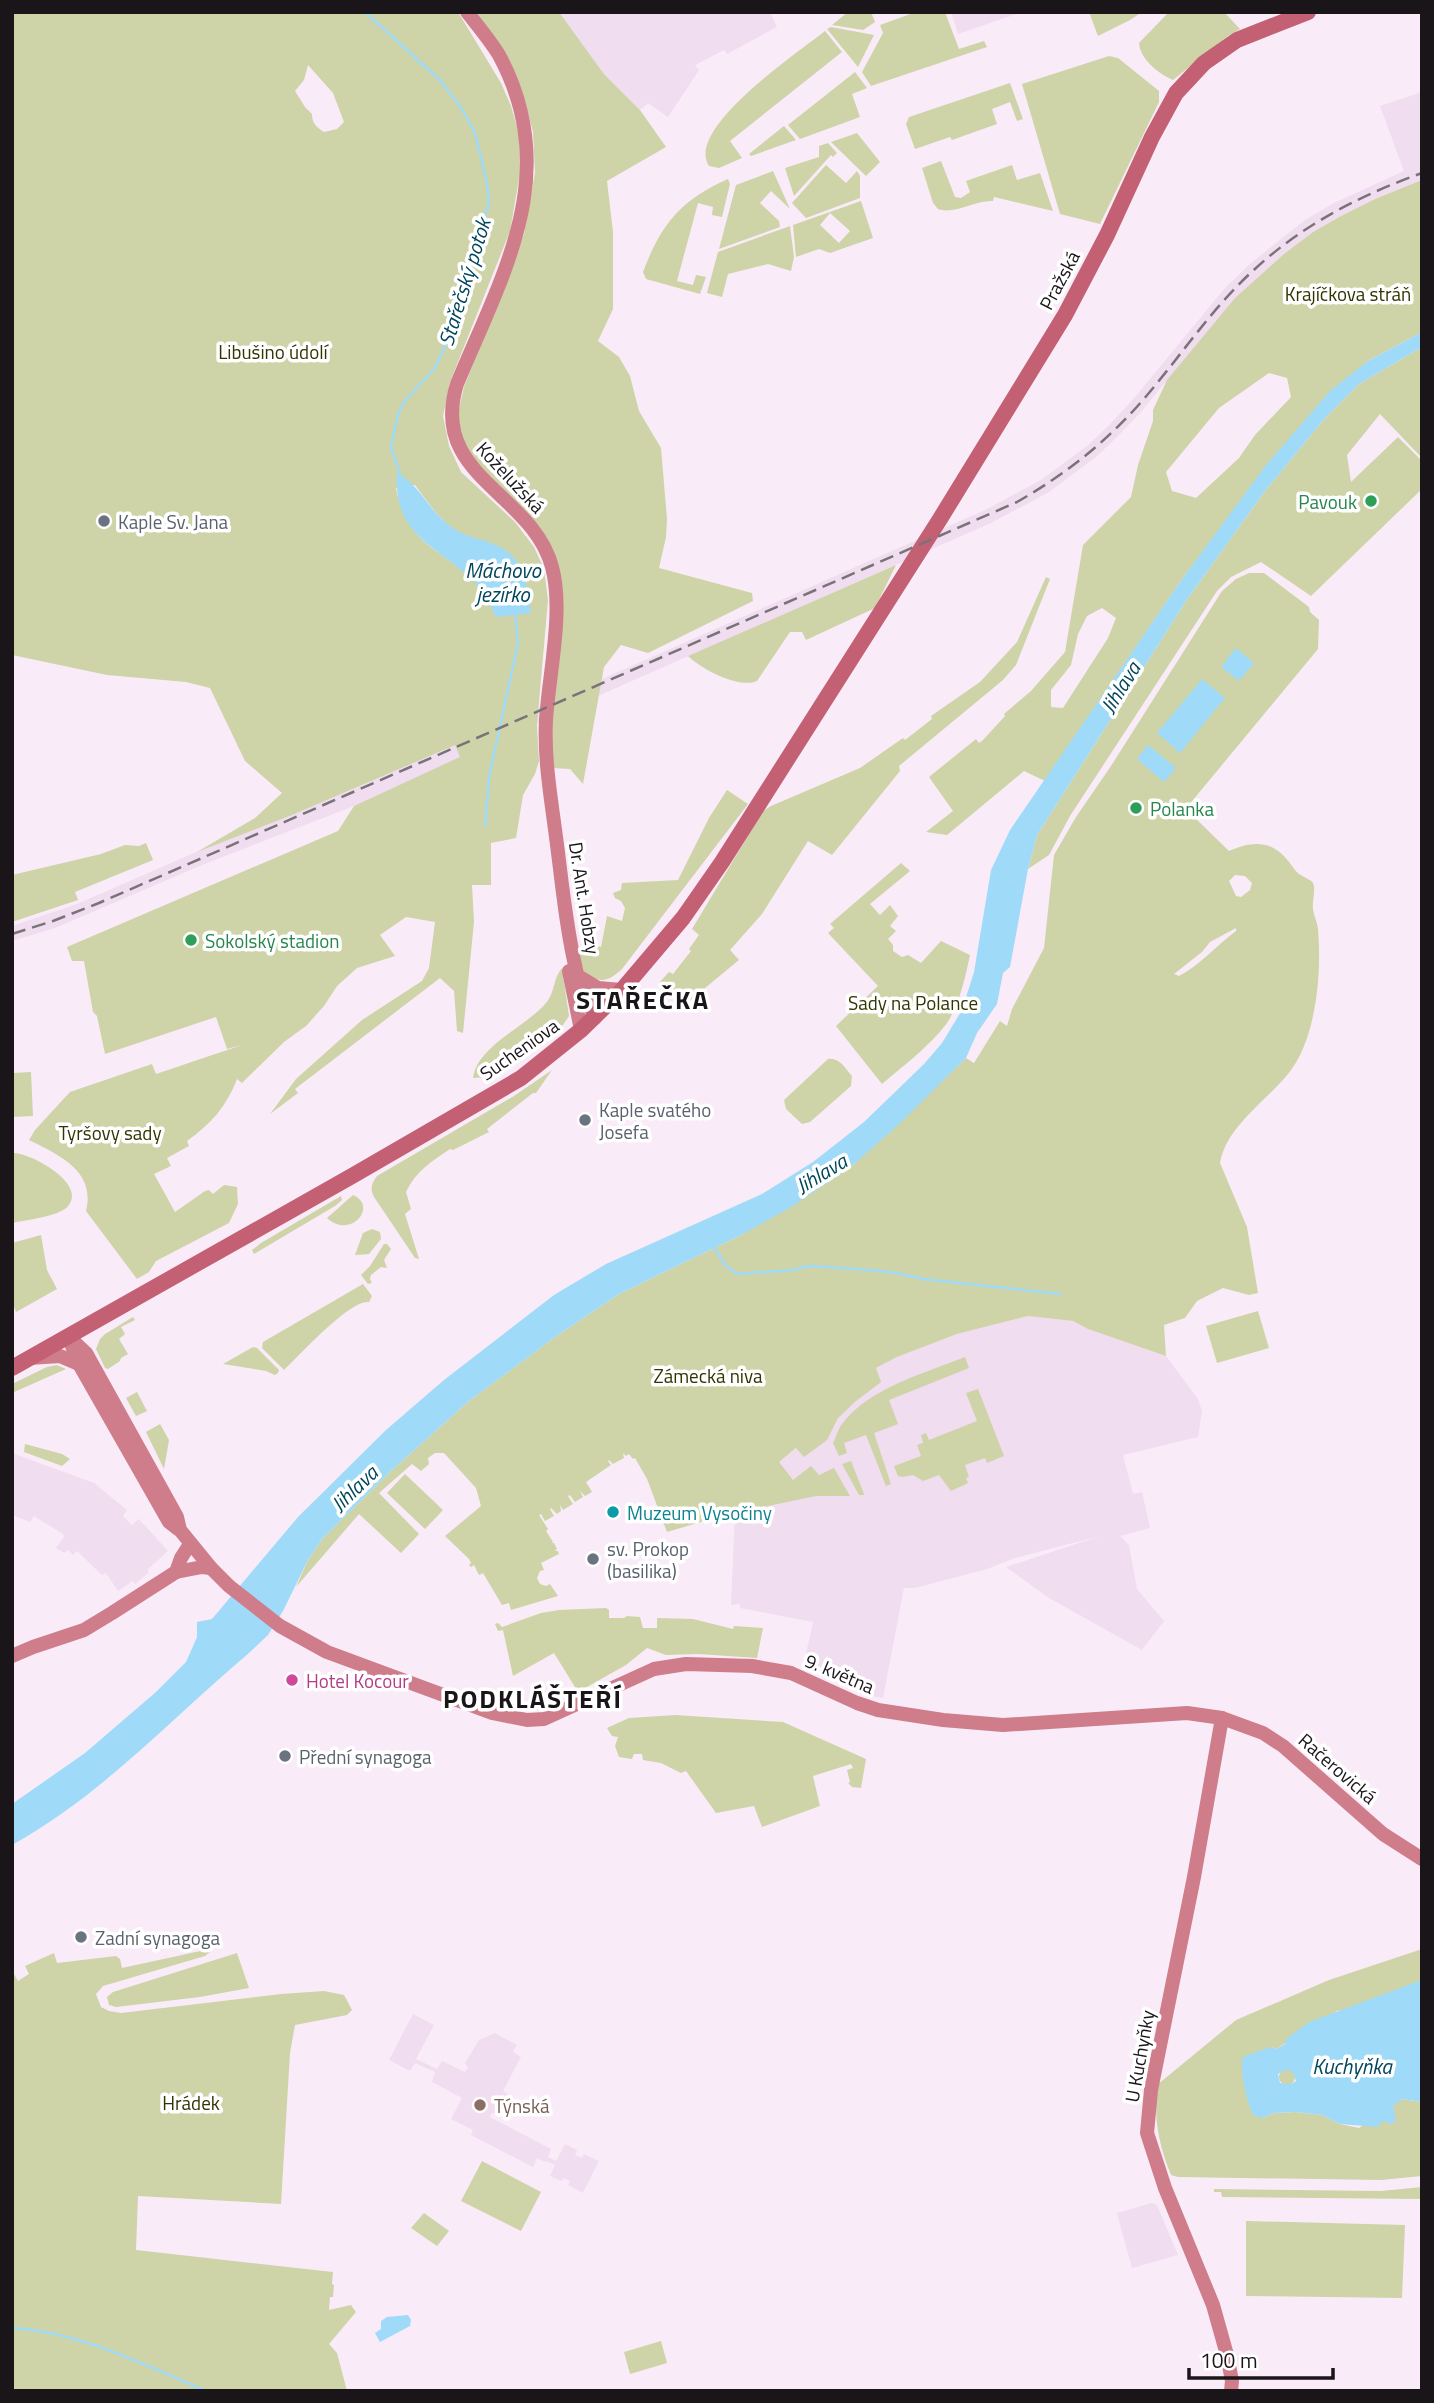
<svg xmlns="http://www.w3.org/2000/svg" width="1434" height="2403" font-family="'Titillium Web',sans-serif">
<rect width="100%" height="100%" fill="#f9ecf8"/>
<g fill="#f0ddef">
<polygon points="559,12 770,12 777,27 727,54 724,50 695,65 699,70 668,117 648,103 640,110 604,74"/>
<polygon points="951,12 1022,12 958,34"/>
<polygon points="1422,92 1422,180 1375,199 1341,216 1313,232 1284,254 1235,298 1141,412 1117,437 1096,457 1049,492 991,523 625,684 354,806 202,865 55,928 12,941 12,926 77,904 196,852 348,791 985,510 1041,480 1087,446 1107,427 1130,403 1225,288 1251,263 1305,220 1334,203 1404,171 1380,106"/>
<polygon points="1028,1316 1073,1321 1088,1329 1166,1356 1198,1399 1202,1411 1198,1437 1123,1455 1133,1494 1142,1492 1150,1528 1120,1536 1129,1545 1137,1589 1164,1621 1142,1650 1049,1598 1006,1567 1100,1536 1015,1558 987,1569 915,1588 904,1588 883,1698 861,1694 803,1667 813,1622 740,1608 740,1604 731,1605 735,1513 754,1507 763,1474 797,1448 798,1450 816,1401 897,1357 957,1334"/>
<polygon points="12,1453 94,1483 127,1510 123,1516 132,1525 139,1519 168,1551 147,1570 149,1572 135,1584 133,1581 118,1591 106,1573 102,1575 77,1551 73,1555 68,1550 64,1553 56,1548 64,1537 63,1534 34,1516 30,1522 12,1515"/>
<polygon points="413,2014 434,2025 416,2059 437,2069 442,2061 465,2072 468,2068 465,2063 479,2040 495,2033 517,2045 513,2052 521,2057 503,2091 507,2093 497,2114 492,2113 490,2117 551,2149 548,2157 556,2161 565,2144 577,2150 575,2155 582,2158 584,2154 599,2161 583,2193 568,2185 570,2181 564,2178 561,2181 550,2176 555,2165 546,2161 545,2162 537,2158 533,2167 471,2135 473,2130 451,2119 462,2098 432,2082 435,2072 415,2063 410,2071 389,2060"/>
<polygon points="1152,2203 1157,2205 1178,2255 1132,2268 1117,2213"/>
</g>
<g fill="#ced3a8" fill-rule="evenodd">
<path d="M12 12H458L501 83 511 106 519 134 520 173 510 231 450 382 443 416 449 446 461 472 515 522 534 547 544 569 548 600 537 725 539 761 535 774 523 795 516 838 491 843V885H472L474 922 463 1033 457 1031 454 991 440 978 295 1089 298 1093 270 1114 296 1079 362 1020 422 981 429 968 435 922 406 917 380 935 395 956 357 968 337 986 324 1006 306 1026 284 1042 242 1083 237 1079C227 1106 210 1125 187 1141L189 1146 167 1158 171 1166 154 1174 175 1212 205 1191 209 1190 213 1194 224 1185 237 1187 238 1204 229 1223 156 1261 149 1272 137 1279 86 1211C96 1171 59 1155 29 1140L35 1130 70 1092 152 1064 156 1074 242 1045 227 1049 216 1017 105 1054 97 1016 93 1012 84 961H72L67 947 338 831 354 806 460 757 455 745 292 815 197 852 255 818 282 793 245 761 210 688 186 682 107 675 12 655ZM308 65 333 93 344 122 337 129 324 132C316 127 312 123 312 114L305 107 295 91 304 80ZM415 485C429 504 443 525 464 536 494 552 498 538 522 571L496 616C490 605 485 593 476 583 440 546 408 547 396 488Z"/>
<polygon points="475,12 559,12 604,74 640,110 666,147 607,181 613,232 613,309 598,341 619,357 630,376 639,411 661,448 667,519 666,537 659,568 752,593 753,601 648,653 621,645 604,667 583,784 570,769 552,768 551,725 558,565 547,538 526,511 476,463 462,441 457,417 464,387 524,234 535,173 533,132 525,101"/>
<polygon points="848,12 871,12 875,22 863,30 832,25"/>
<polygon points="916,12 945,12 959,49 984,41 987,47 871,86 862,72 883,33 880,25"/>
<polygon points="1089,12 1142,12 1130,20 1098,36"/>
<path d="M1169 12H1224L1240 29 1228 36 1173 80C1159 74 1140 59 1139 43Z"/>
<polygon points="831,27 874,35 858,67 827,29"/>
<path d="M825 31 842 52 730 141 742 158 719 168 709 166C684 129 800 51 825 31Z"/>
<polygon points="1109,56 1118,58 1159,91 1159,102 1100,224 1060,214 1022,84"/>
<polygon points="855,72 867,88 852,94 860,117 800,139 788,125"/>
<polygon points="1010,83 1023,119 1017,121 1010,102 992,109 997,124 952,140 950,137 915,149 906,124 909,117"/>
<polygon points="784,126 796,140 751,156 749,154"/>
<polygon points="857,133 880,162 866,176 831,142"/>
<polygon points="828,143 837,153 833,157 831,155 794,196 785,168 819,157 819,146"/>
<path d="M941 161 955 197 961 198 970 192 966 181 1012 165 1017 180 1040 173 1053 211 994 197 993 201C974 200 955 215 938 209L933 203 922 168Z"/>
<polygon points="826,165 846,183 857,171 860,176 860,198 806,218 792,203"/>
<polygon points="773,171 790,209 771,191 760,203 779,221 780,227 719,249 736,185"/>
<path d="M728 179 730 184 722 217 712 215 713 207 698 203 677 281 693 285 696 275 706 277 700 294 646 279 643 272C661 224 681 200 728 179Z"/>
<path d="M1422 180V332L1368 361 1219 530 1180 582 1045 781 1024 771 947 835 926 832 953 811 929 777 976 739 979 743 983 740 1005 716 1004 714 1031 691 1065 652 1083 545 1131 497 1138 465 1153 421V410L1167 380 1235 298 1284 254 1313 232 1341 216 1375 199ZM1269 373 1287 378 1291 397 1255 435 1239 458 1196 498 1172 491 1166 472 1219 408ZM1102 608 1116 618 1108 638 1063 708 1051 707V690L1071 665 1078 634 1087 616Z"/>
<path d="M861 201 873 238 830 253 819 249 796 257 793 225ZM830 213 850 231 839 243 820 225Z"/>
<polygon points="790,226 794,257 791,271 768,264 728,274 722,297 707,293 718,252"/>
<polygon points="1422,347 1422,458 1380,414 1347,455 1351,482 1398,437 1422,461 1422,489 1311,596 1261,562 1231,577 1217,591 1070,816 1049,855 1028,869 1037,835 1188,598 1265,491 1325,418 1359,384"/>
<path d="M896 565 875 608 806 640 802 632H790L757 681C739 689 701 669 688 656Z"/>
<path d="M1249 573H1264L1309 607 1310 612 1319 620 1318 649 1188 806 1194 812 1192 815 1229 851C1251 841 1272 839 1289 862 1293 867 1295 871 1299 874 1303 877 1310 879 1313 883 1316 889 1312 902 1313 909 1314 917 1318 923 1318 930 1322 973 1316 1041 1288 1074 1266 1101 1226 1127 1220 1163L1247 1227 1258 1293 1249 1295 1223 1288 1197 1301 1185 1318 1164 1325 1166 1356 1088 1329 1073 1321 1028 1316 957 1334 897 1357 876 1368 881 1382 856 1401 838 1418 827 1440 804 1457 796 1448 779 1462 793 1480 811 1466 819 1475 834 1468 850 1496H816L759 1508 755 1506 667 1532 647 1479 635 1458 633 1459 629 1454 626 1456 623 1453 624 1458 613 1464 609 1460 608 1461 611 1465 586 1482 592 1492 585 1496 580 1491 583 1497 575 1502 570 1495 568 1496 573 1504 563 1510 560 1505 561 1511 557 1514 551 1508 550 1509 554 1516 545 1521 541 1514 539 1515 548 1529 546 1531 553 1542 552 1543H554L557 1549 555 1551H558L559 1554 541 1563 544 1570 540 1571 537 1578 540 1584 546 1586 550 1584 558 1596 511 1610 509 1603 502 1605 483 1573 479 1575 474 1565 471 1567 469 1565 471 1563 469 1559 445 1536 481 1506 476 1488 444 1453H435L428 1458 429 1464 421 1471 412 1464 379 1493 419 1534 401 1553 359 1514 296 1587 308 1560 322 1539 391 1471 469 1401 555 1337 619 1294 741 1235 851 1167 966 1058 974 1063 1000 1021 1007 1026 1012 1009 1044 948 1054 855 1076 817 1111 766 1222 591 1236 579ZM1235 875 1245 876 1252 883 1250 890 1241 897 1236 896 1229 881ZM1236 928V931C1217 945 1199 966 1179 976L1174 974 1202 952 1210 942Z"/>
<polygon points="1046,577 1050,579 1016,665 1003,680 899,766 900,771 832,855 808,841 762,914 730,950 739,960 682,1007 659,983 669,972 673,974 691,951 689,949 699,935 692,929 763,811 771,806 860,768 903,738 905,740 932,719 931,716 980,682 1017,642"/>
<path d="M727 790 748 804 622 969C607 983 599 983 583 972L578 954 582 948 581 943 601 947 607 916 622 921 625 908 621 901 615 898 613 893 621 890 622 883 678 880 709 818Z"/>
<polygon points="146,843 153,860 75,892 78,900 12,922 12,875 101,854 125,845 139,846"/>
<path d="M901 863 910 871 870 904 880 915 890 905 898 916 890 926 896 931 888 939 893 945V951L902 957 908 955 921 963 941 941 970 955C965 978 960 1003 947 1023 929 1047 904 1065 882 1084L836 1026 878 986 828 933 834 928 830 924Z"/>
<path d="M562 968 569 1016 558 1032 497 1076 473 1078C477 1046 527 1026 546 1003 555 993 553 978 562 968Z"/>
<path d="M828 1059C839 1057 845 1068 852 1076L851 1086 810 1122 802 1124 786 1109 784 1100Z"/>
<path d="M552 1070 536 1093H533L487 1129 489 1132 453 1150 450 1149C432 1161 415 1172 406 1192L411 1209 405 1214 419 1259 415 1258 374 1197C370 1189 371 1184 377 1176L514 1096Z"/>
<polygon points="31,1072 33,1116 12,1117 12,1073"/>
<path d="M12 1153C30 1152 86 1183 69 1205 62 1216 26 1220 12 1223Z"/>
<path d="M353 1195C379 1206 350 1240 327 1218Z"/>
<polygon points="341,1196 342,1200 335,1206 254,1254 252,1250 261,1243"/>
<polygon points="372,1229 380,1232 381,1239 369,1254 355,1255 363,1233"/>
<polygon points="41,1235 47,1270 57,1289 16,1312 12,1301 12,1243"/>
<polygon points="384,1244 387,1244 391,1249 384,1260 387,1268 381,1267 371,1275 370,1279 372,1283 368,1284 361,1275 370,1266"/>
<path d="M363 1284 372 1296 369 1302C349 1300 300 1355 284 1370L262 1348 263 1342Z"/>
<polygon points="1258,1311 1269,1348 1217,1363 1206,1326"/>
<polygon points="133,1317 135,1320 121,1327 125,1334 119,1339 128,1354 121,1358 120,1361 108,1369 105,1368 96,1349 100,1339 105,1334"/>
<polygon points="253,1347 257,1348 279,1370 278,1373 275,1375 266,1371 223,1364"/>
<path d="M965 1357 969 1368 889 1400 898 1424 874 1433 891 1484 886 1486 866 1435 844 1443 847 1453 839 1456 833 1443C836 1437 838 1429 842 1424 869 1388 925 1373 965 1357Z"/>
<polygon points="57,1365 66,1369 12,1393 12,1384 47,1367"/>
<polygon points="978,1389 1004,1456 987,1463 985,1458 965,1465 969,1477 966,1478 968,1483 951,1491 939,1475 923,1481 913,1475 903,1477 898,1476 894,1466 921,1456 917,1445 923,1443 921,1435 926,1433 929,1440 977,1421 966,1393"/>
<polygon points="137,1392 147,1411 136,1416 126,1398"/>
<polygon points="160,1424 169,1440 164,1469 146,1432"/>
<polygon points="25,1444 62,1454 70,1459 62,1466 24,1452"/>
<polygon points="851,1461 864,1494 864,1495 859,1495 842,1464"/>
<polygon points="405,1474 443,1510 425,1529 387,1493"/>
<polygon points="606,1608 609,1610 609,1618 624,1618 627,1616 640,1617 643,1628 657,1628 657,1618 693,1619 733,1629 734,1626 763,1628 757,1658 698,1654 666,1655 647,1648 626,1665 578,1692 554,1653 513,1676 503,1630 498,1631 495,1624 498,1623 502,1627 541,1613 559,1610"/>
<polygon points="675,1715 783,1722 866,1759 861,1788 852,1787 848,1783 850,1782 847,1770 853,1768 851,1764 813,1776 820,1806 762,1827 754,1806 716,1813 686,1771 681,1773 661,1763 643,1760 642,1754 634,1754 632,1759 619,1757 615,1746 618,1737 612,1736 607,1728 629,1718"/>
<path d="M1422 1949V1980L1353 2008 1337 2011 1276 2049 1271 2047 1262 2118 1274 2113 1296 2112 1322 2115 1340 2124 1359 2128 1402 2099 1422 2102V2176L1381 2180 1178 2177 1171 2175C1158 2142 1154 2120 1157 2085L1236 2020 1329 1980Z"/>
<polygon points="205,1950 211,1951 205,1956 103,1986 96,1994 101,2007 109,2011 121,2013 281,1994 324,1991 344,1995 352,2010 347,2015 295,2025 290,2053 281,2204 138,2196 136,2250 333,2272 332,2284 334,2285 333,2297 330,2297 329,2310 351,2305 356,2312 329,2344 337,2353 347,2391 12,2391 12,1975 14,1974 18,1981 29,1974 25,1966 54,1953 57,1963 116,1956 120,1959 122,1968"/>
<polygon points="237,1953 249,1988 200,1997 116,2007 109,2005 107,1997 113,1992"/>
<circle cx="1287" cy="2077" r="8"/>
<polygon points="482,2161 541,2192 521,2231 461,2201"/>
<polygon points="1422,2187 1422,2199 1222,2197 1221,2192 1214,2192 1214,2189 1381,2191"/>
<polygon points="424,2213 449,2231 437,2246 411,2228"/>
<polygon points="1246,2221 1405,2225 1402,2298 1246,2296"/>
<polygon points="661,2341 667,2363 630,2374 624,2352"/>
</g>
<g fill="#9fdbf8" fill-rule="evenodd">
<path d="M1422 332V347L1359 384 1325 418 1265 491 1188 598 1037 835 1028 869 1010 967 1003 973 997 1004 977 1033 966 1058 898 1125 851 1167 793 1206 741 1235 619 1294 555 1337 469 1401 391 1471 322 1539 308 1560 283 1611 268 1635 249 1653C172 1718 101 1796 12 1845V1804L85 1753 156 1692 186 1662 197 1637V1622L212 1619 298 1517 386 1430 444 1380 554 1295 606 1264 762 1194 813 1162 864 1122 924 1064 942 1043 962 1010 974 972 991 870 1010 830 1180 582 1266 465 1330 391 1368 361Z"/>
<path d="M397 473C417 483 426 504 442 519 466 541 476 535 500 547 525 559 528 589 531 613L496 617C490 605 485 593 476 584 439 545 393 538 397 473Z"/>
<polygon points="1236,648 1254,663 1239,681 1221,667"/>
<polygon points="1202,679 1225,698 1180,753 1157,733"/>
<polygon points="1148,745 1176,768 1164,782 1137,759"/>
<path d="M1422 1980V2102L1402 2099 1393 2106 1396 2120 1391 2124 1383 2121 1377 2127 1340 2124 1322 2115 1296 2112 1274 2113 1262 2118 1253 2115C1246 2098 1241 2078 1242 2059L1245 2056 1271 2047 1276 2049 1285 2044 1286 2039 1309 2022ZM1288 2069 1293 2073 1296 2081 1291 2084 1280 2083 1278 2074Z"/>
<polygon points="408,2315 411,2320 410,2326 380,2342 375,2333 381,2329 381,2321 387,2317"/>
</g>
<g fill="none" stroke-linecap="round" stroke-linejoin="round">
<g stroke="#9fdbf8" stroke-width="2.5">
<polyline points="365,12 440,80 462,109 475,133 487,183 489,204 463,278 447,342 435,368 404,402 398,414 391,447 400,474"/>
<polyline points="485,826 489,777 518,643 515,614"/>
<polyline points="713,1246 726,1266 737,1274 793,1270 808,1266 829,1267 892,1272 923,1279 1061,1294"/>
<path d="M12 2328C80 2332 145 2365 206 2391"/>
</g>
<g stroke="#cf7d8b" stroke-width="14">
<path d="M467 12C478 26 490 40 499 55 563 174 503 273 457 384 428 476 533 493 552 567 564 610 549 674 546 720 544 760 551 798 556 837 562 882 566 929 577 974 581 989 589 1004 595 1018"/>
<polyline points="569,971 581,1030"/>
<polyline points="578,976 598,988 622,990"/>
<polyline points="68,1336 86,1353 177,1517 180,1530 211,1568 229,1586 280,1626 327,1652 492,1713 527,1720 544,1719 654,1669 686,1664 752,1666 791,1673 857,1703 878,1710 943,1720 1003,1725 1187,1713 1222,1718 1263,1733 1283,1746 1383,1834 1422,1859"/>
<polyline points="68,1336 79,1364 169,1522 178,1529"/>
<polyline points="29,1358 60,1356 79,1364"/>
<polyline points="176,1572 202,1567 211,1568"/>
<polyline points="12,1656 33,1647 84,1630 112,1613 176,1572 181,1558 190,1544"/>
<polyline points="1222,1718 1194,1877 1151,2090 1147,2133 1165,2188 1213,2305 1227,2355 1232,2381 1231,2391"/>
</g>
<polyline stroke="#c46073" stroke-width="16" points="12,1368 352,1176 521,1078 581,1030 622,990 683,918 722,862 940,519 1065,315 1107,235 1152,137 1176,93 1204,63 1237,40 1308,12"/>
<path stroke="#7a7279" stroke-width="2.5" stroke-dasharray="14 7" stroke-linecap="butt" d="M12 934 53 921 99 903 1017 502C1061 477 1100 447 1134 410 1176 364 1209 310 1256 268 1304 224 1361 195 1422 173"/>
</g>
<g fill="#2e9e5b" stroke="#fff" stroke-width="2.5">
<circle cx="1371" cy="501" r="7"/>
<circle cx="1136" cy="808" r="7"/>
<circle cx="191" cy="940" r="7"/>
</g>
<g fill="#6b7280" stroke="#fff" stroke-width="2.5">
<circle cx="104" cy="521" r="7"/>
<circle cx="585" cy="1120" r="7"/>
<circle cx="593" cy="1559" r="7"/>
<circle cx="285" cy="1756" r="7"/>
<circle cx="81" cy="1937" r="7"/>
</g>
<circle fill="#0f9aa8" stroke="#fff" stroke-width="2.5" cx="613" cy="1512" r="7"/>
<circle fill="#d1479c" stroke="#fff" stroke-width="2.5" cx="292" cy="1680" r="7"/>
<circle fill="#8d6e63" stroke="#fff" stroke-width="2.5" cx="480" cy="2105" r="7"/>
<g text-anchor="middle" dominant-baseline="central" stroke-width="7" stroke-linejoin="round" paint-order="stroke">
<g font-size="19" fill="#191519" stroke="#fff">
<text transform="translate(1059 280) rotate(-62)">Pražská</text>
<text transform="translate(511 477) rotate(47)">Koželužská</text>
<text transform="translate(585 898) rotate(81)">Dr. Ant. Hobzy</text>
<text transform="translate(519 1049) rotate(-35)">Sucheniova</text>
<text transform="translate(840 1673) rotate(23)">9. května</text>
<text transform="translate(1338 1768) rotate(41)">Račerovická</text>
<text transform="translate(1139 2056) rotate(-80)">U Kuchyňky</text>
</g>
<g font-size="19" fill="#313500" stroke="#fff">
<text x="1348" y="293">Krajíčkova stráň</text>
<text x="273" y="351">Libušino údolí</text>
<text x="913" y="1002">Sady na Polance</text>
<text x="110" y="1132">Tyršovy sady</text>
<text x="708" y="1375">Zámecká niva</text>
<text x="191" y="2102">Hrádek</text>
</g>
<g font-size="19" fill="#27864d" stroke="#fff" text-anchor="start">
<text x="1357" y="501" text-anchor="end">Pavouk</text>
<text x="1150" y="808">Polanka</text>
<text x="205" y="940">Sokolský stadion</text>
</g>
<g font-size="19" fill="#5b616d" stroke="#fff" text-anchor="start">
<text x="118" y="521">Kaple Sv. Jana</text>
<text x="599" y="1109">Kaple svatého<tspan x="599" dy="22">Josefa</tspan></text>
<text x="607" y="1548">sv. Prokop<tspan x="607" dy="22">(basilika)</tspan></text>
<text x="299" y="1756">Přední synagoga</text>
<text x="95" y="1937">Zadní synagoga</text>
</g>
<g font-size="19" fill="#0d838f" stroke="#fff" text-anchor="start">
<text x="627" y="1512">Muzeum Vysočiny</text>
</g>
<g font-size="19" fill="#b23c85" stroke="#fff" text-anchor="start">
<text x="306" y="1680">Hotel Kocour</text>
</g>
<g font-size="19" fill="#785e54" stroke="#fff" text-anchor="start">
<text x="494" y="2105">Týnská</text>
</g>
<g font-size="21" font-style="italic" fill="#00465d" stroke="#fff">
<text transform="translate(464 282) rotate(-73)">Stařečský potok</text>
<text x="503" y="570">Máchovo<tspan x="503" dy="24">jezírko</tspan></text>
<text transform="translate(1120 687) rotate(-58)">Jihlava</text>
<text transform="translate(821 1173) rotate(-31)">Jihlava</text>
<text transform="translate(354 1488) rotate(-44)">Jihlava</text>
<text x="1352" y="2066">Kuchyňka</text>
</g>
<g font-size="26" font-weight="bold" letter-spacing="2" fill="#191519" stroke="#fff">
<text x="643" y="999">STAŘEČKA</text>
<text x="533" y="1698">PODKLÁŠTEŘÍ</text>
</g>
</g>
<rect width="1434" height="2403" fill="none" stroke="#191519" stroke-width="28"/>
<path d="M1189 2368v10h144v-10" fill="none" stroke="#191519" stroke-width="3.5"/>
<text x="1200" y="2368" font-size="21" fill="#191519" stroke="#ffffff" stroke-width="5" paint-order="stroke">100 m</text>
</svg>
